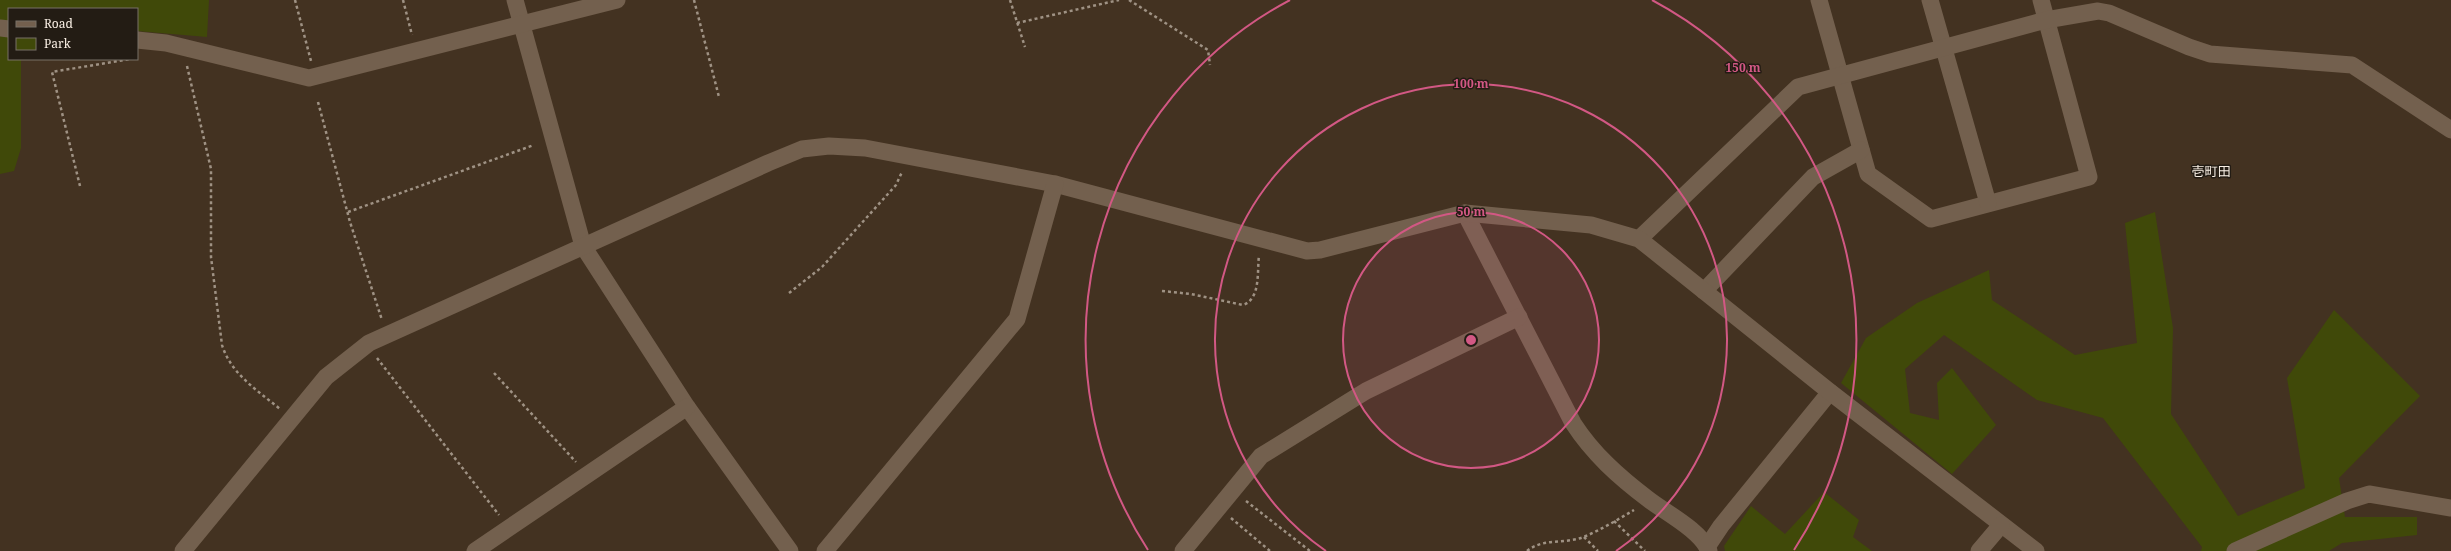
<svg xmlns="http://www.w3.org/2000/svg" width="2451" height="551" font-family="'Noto Serif','Noto Sans JP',serif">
<rect width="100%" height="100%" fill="#433221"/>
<g fill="#404909">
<polygon points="0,0 209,0 207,37 137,31 137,9 9,9 9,59 21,59 21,148 14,171 0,174"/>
<polygon points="2155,212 2173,328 2171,414 2238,516 2305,488 2287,378 2334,310 2420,396 2339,478 2345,517 2417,517 2417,535 2342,543 2329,551 2201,551 2202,547 2103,418 2037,400 1944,335 1905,369 1910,413 1939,420 1937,383 1952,368 1996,425 1952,474 1841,383 1866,338 1917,303 1989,270 1992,300 2075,355 2137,343 2125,223"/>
<polygon points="1824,492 1859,520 1853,537 1872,551 1725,551 1724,546 1751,506 1785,534"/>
</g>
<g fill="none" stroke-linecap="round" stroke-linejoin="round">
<g stroke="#9f9284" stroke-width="2.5" stroke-dasharray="3 3" stroke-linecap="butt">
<polyline points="295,0 311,61"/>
<polyline points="403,0 412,35"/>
<polyline points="694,0 719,97"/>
<polyline points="1010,0 1025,47"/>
<polyline points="1129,0 1208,50 1210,65"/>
<polyline points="1017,23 1119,0"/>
<path d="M187 66 211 169V257L222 345C231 374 257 390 280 409"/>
<polyline points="318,102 350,222 382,320"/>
<polyline points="80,186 52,72 130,59"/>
<polyline points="348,212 534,145"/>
<path d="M1162 291 1191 294 1243 305C1261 299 1257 271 1259 255"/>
<polyline points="789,293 822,267 896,185 902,172"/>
<polyline points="377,358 499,515"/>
<polyline points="494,373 576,462"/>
<polyline points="1246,501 1310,551"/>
<polyline points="1231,518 1270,551"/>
<polyline points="1614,521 1645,551"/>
<polyline points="1584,537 1598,551"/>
<path d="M1527 551C1544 537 1566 545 1586 536 1602 529 1619 519 1634 510"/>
</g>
<g stroke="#73604e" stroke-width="17">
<polyline points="515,0 583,246 687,407 790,551"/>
<polyline points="1819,0 1868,174 1931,219 2089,177 2041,0"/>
<polyline points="1930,0 1988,203"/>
<polyline points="0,28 9,29"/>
<polyline points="137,40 166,43 309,78 617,0"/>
<path d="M1465 213 1573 423C1593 454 1619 477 1648 499 1666 513 1700 530 1709 551"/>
<polyline points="1639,239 1798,87 2046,20 2098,11 2109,13 2189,47 2210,54 2352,65 2451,130"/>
<polyline points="1704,291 1813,177 1861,150"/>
<polyline points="1707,547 1721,526 1830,392"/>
<polyline points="183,551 326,377 369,343 768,163 802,149 829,146 865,148 1055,184 1307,251 1320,250 1465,213 1591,225 1639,239 1830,392 2036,551"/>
<polyline points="475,551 687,407"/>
<polyline points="825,551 1017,319 1055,184"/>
<polyline points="1183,551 1261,456 1366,391 1519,317"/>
<polyline points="1979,551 2001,525"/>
<polyline points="2235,551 2347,501 2369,494 2451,508"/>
</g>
</g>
<circle cx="1471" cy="340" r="128" fill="#d25884" fill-opacity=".12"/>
<g fill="none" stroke="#d25884" stroke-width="2">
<circle cx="1471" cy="340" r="128"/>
<path d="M1326 551A256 256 0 1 1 1616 551"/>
<path d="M1148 550A385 385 0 0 1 1290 0M1652 0A385 385 0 0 1 1794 550"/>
</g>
<g text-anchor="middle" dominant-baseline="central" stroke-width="3" stroke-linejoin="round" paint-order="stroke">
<g font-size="13" fill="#f9efe4" stroke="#231c14">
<text x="2211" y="171">壱町田</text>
</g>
</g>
<circle cx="1471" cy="340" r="6" fill="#d25884" stroke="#231c14" stroke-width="2"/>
<g font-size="12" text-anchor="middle" font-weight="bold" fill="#d25884" stroke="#231c14" stroke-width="3" stroke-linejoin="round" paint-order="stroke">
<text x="1743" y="72">150 m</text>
<text x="1471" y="88">100 m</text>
<text x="1471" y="216">50 m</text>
</g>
<rect x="8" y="8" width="130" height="52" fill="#231c14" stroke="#797067"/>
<rect x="16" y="21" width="20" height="6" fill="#73604e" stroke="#797067"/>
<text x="44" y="28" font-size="12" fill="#f9efe4">Road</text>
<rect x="16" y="38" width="20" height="12" fill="#404909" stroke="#797067"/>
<text x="44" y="48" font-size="12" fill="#f9efe4">Park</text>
</svg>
